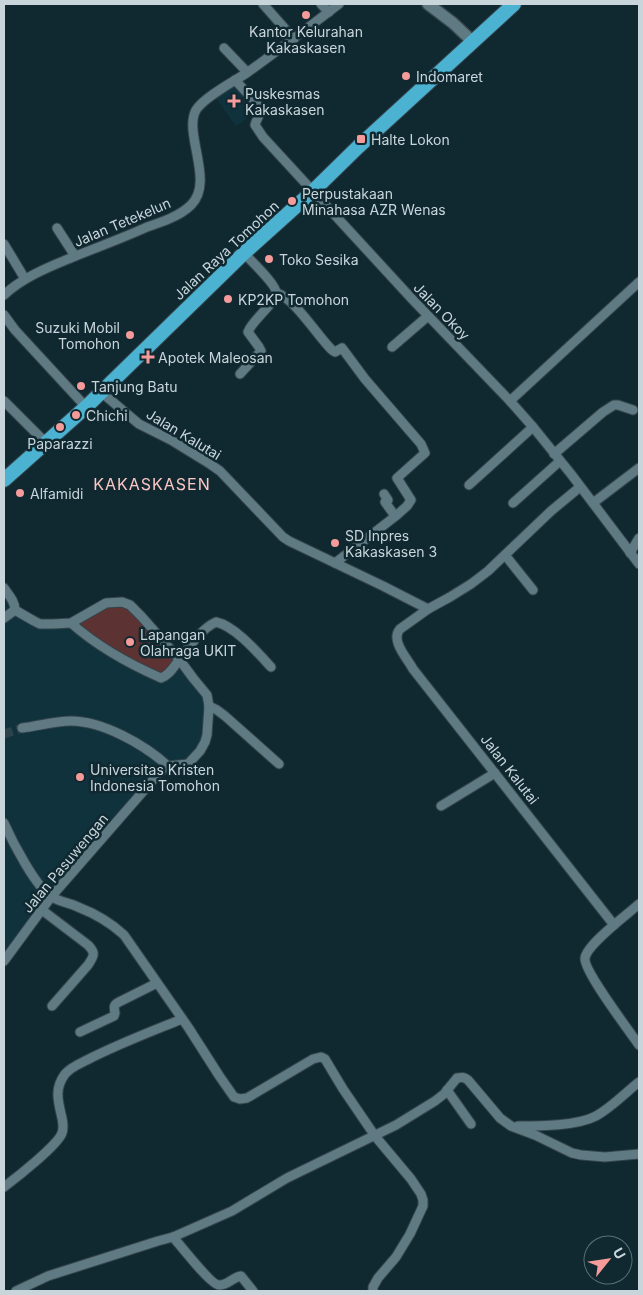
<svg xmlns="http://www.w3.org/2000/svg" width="643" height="1295" font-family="Inter,sans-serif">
<rect width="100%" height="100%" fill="#102830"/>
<g fill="#0f323d">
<polygon points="235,83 253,105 250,116 236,126 215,97"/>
<polygon points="4,588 15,605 45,624 71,623 130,605 207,695 207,735 188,764 160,772 4,961"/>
</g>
<polygon fill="#5c3232" points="122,602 179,659 161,678 71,623 101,605"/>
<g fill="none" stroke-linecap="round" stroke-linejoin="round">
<polyline stroke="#2c424a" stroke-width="9" stroke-dasharray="9 4.5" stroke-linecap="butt" points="4,734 22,728"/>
<defs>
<g id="minor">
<polyline points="263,4 294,39"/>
<polyline points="321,4 329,12"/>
<polyline points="224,48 247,72"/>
<path d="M235 80 260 107C262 114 256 119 255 125L263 137 412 299 510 401 533 427 571 474 639 564"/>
<polyline points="57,228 75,256"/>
<polyline points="4,244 25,279"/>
<path d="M276 293C293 296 319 338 332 350L335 352 342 348 365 379 421 444 425 453 397 478 411 500 407 506 397 515 335 563"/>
<path d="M4 295C23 277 49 267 73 257 98 247 123 238 147 227 162 222 180 216 191 205 215 182 183 133 196 110 204 97 235 81 248 72 279 50 309 27 339 4"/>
<polyline points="4,315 15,330 86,407"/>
<polyline points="392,347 428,316"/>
<path d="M240 374 261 351 259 347 248 332C251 324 259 317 265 310 269 306 274 300 276 293 277 285 250 260 244 253"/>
<polyline points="101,392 139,424 171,440 210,464 220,471 283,537 289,541 383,586 428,609"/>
<polyline points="4,401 45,442"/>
<polyline points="510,401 639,282"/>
<polyline points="554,454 603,412 614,405 618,405 633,410"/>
<polyline points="469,485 533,427"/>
<path d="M580 487 551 511 488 571 471 584 450 597 428 609 400 629C390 640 407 658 413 669L614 925"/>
<polyline points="384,494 388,500 385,502 395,516"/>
<polyline points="513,503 560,461"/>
<polyline points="593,503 639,468"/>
<polyline points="630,553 639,538"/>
<polyline points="505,555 533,590"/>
<path d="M4 588C8 594 15 601 15 610L34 621 40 624H53L71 623 106 603 122 602 130 605 141 616 179 659 193 678 207 695 209 706 207 735 205 742 200 751 188 764 168 766 160 772 51 897 4 961"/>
<polyline points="4,618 15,610"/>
<path d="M71 623C97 646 129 664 161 678 170 675 174 666 180 659 190 646 201 629 216 622 235 626 258 653 271 667"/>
<polyline points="209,706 217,710 225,716 279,764"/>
<path d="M22 728C38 726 55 721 71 721 103 721 145 745 168 766"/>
<polyline points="441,806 495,773"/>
<path d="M4 823C12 841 36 888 52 897 60 902 70 903 78 907 96 914 110 922 124 935L188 1027 220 1077 234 1097 240 1099 247 1098 313 1059 321 1057 325 1059 343 1089 375 1136 411 1179 421 1194 423 1200V1206L410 1234 396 1257 378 1278 373 1287V1291"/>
<path d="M639 904C628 914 587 944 585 958 583 970 630 1032 639 1045"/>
<path d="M42 910 88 945C96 953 94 956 88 965L52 1006"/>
<path d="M80 1032 114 1016 115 1013C114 1007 113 1005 119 1002L157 983"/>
<polyline points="447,1090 471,1124"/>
<path d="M518 1126C540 1126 577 1126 596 1116 612 1107 625 1093 639 1082"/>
<path d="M4 1187C16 1178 58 1145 62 1133 64 1128 63 1123 62 1118 58 1101 54 1089 65 1074 71 1067 79 1064 87 1060 118 1044 150 1032 182 1019"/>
<path d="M173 1237C181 1246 211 1285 219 1285 227 1286 233 1277 241 1276L253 1291"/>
<path d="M16 1291 48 1276 158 1241 173 1237 232 1211 287 1178 396 1125 435 1101 444 1094 457 1078C462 1077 464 1077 468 1080L500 1118 511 1126 535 1135 572 1153 581 1155 605 1157 639 1154"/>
</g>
<polyline id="tertiary" points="428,4 453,23 472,41"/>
<polyline id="trunk" points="4,480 86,407 244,253 313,191 358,147 514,4"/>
</defs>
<use href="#minor" stroke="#34444b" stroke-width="11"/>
<use href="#tertiary" stroke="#34444b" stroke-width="14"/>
<use href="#trunk" stroke="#34444b" stroke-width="16"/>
<use href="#minor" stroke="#5f7a83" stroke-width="9"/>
<use href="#tertiary" stroke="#5f7a83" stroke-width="11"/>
<use href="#trunk" stroke="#4cb2d2" stroke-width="14"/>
</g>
<g fill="#f59b9a" stroke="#102830" stroke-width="2">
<circle cx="306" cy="15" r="5"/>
<circle cx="406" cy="76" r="5"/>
<path d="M231.5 93.5h5v5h5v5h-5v5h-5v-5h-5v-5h5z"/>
<rect x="356" y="134" width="10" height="10" rx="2.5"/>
<circle cx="292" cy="201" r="5"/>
<circle cx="269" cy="259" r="5"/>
<circle cx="228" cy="299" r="5"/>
<circle cx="130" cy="335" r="5"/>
<path d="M145.5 349.5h5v5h5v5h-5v5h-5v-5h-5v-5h5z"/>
<circle cx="81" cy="386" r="5"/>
<circle cx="76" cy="415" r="5"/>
<circle cx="60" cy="427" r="5"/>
<circle cx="20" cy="493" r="5"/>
<circle cx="335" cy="543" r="5"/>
<circle cx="130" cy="642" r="5"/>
<circle cx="80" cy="777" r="5"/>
</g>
<g text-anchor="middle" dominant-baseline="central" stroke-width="5" stroke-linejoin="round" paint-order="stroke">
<g font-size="14" fill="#c8d6dc" stroke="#102830" text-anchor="start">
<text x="306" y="31" text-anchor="middle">Kantor Kelurahan<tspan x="306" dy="16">Kakaskasen</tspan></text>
<text x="416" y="76">Indomaret</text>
<text x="245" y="93">Puskesmas<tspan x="245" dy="16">Kakaskasen</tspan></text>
<text x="371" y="139">Halte Lokon</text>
<text x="302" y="193">Perpustakaan<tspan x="302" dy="16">Minahasa AZR Wenas</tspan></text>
<text x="279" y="259">Toko Sesika</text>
<text x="238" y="299">KP2KP Tomohon</text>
<text x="120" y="327" text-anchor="end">Suzuki Mobil<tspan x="120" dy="16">Tomohon</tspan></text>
<text x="158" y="357">Apotek Maleosan</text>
<text x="91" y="386">Tanjung Batu</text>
<text x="86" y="415">Chichi</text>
<text x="60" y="443" text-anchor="middle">Paparazzi</text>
<text x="30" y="493">Alfamidi</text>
<text x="345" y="535">SD Inpres<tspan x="345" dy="16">Kakaskasen 3</tspan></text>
<text x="140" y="634">Lapangan<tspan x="140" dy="16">Olahraga UKIT</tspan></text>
<text x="90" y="769">Universitas Kristen<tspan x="90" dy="16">Indonesia Tomohon</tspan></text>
</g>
<g font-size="14" fill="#c8d6dc" stroke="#102830">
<text transform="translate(122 222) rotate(-23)">Jalan Tetekelun</text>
<text transform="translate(226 250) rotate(-43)">Jalan Raya Tomohon</text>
<text transform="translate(442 311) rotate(46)">Jalan Okoy</text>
<text transform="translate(184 434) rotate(31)">Jalan Kalutai</text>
<text transform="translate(510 769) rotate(52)">Jalan Kalutai</text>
<text transform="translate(65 863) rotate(-50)">Jalan Pasuwengan</text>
</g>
<g font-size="16" letter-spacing="1" fill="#fbc7c5" stroke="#102830">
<text x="152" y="484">KAKASKASEN</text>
</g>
</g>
<rect width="643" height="1295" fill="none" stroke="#c8d6dc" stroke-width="10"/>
<g transform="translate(608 1260) rotate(60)"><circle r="24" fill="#102830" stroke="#5a6e75"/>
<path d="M0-4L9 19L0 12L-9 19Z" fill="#f59b9a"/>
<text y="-8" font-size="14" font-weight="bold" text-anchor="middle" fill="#c8d6dc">U</text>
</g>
</svg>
